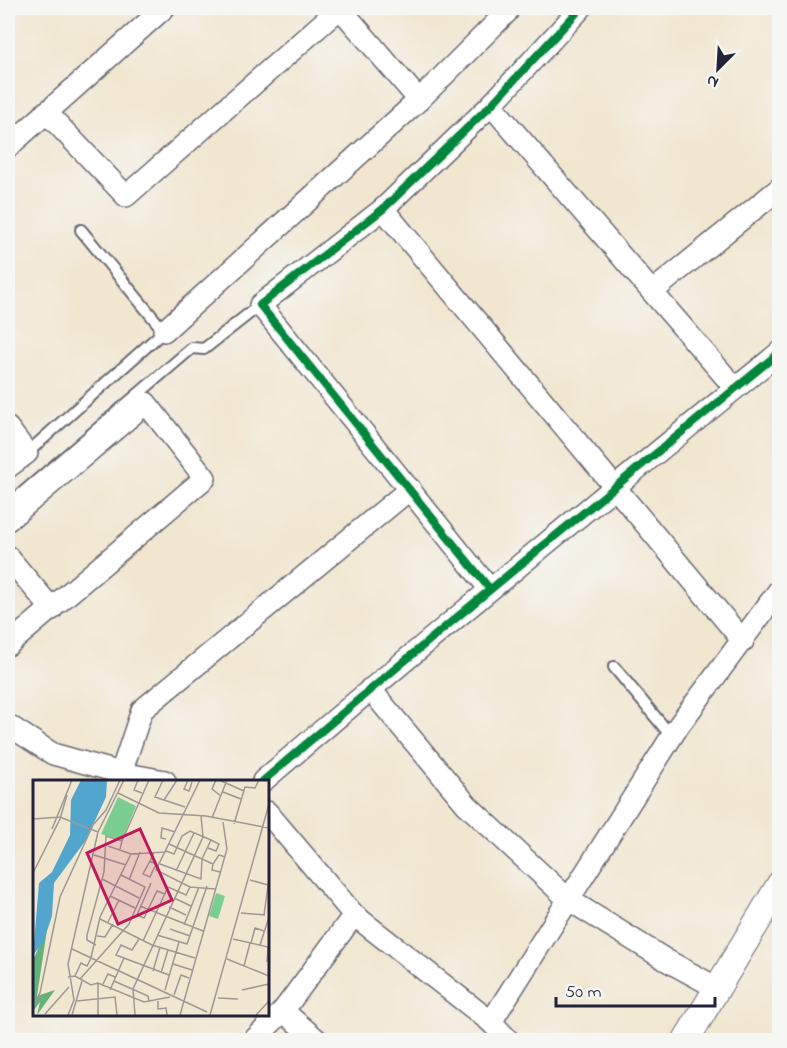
<svg xmlns="http://www.w3.org/2000/svg" width="787" height="1048" font-family="'Indie Flower',sans-serif">
<rect width="100%" height="100%" fill="#f6f6f2"/>
<filter id="ink" filterUnits="userSpaceOnUse"><feTurbulence type="fractalNoise" baseFrequency=".0167" numOctaves="2"/><feDisplacementMap in="SourceGraphic" scale="12" xChannelSelector="R" yChannelSelector="G"/><feConvolveMatrix kernelMatrix="1 2 1 2 8 2 1 2 1" color-interpolation-filters="sRGB"/></filter>
<filter id="wash" filterUnits="userSpaceOnUse"><feTurbulence type="fractalNoise" baseFrequency=".008" numOctaves="4" result="noise"/><feDisplacementMap in="SourceGraphic" scale="24" xChannelSelector="R" yChannelSelector="G"/><feGaussianBlur stdDeviation="1.35" result="paint"/><feColorMatrix in="noise" values="0 0 0 0 0 0 0 0 0 0 0 0 0 0 0 0 0 1.4 0 .05"/><feComposite in="paint" operator="in"/></filter>
<g filter="url(#wash)">
<rect width="100%" height="100%" fill="#f1e6d0"/>
</g>
<g filter="url(#ink)">
<g fill="none" stroke-linecap="round" stroke-linejoin="round">
<defs>
<g id="service">
<polyline points="27,453 164,331 81,230"/>
<polyline points="8,505 192,348 204,349 260,305"/>
<polyline points="614,667 672,737"/>
</g>
<g id="minor">
<polyline points="340,8 419,100"/>
<polyline points="491,105 735,388"/>
<polyline points="46,112 126,196 340,8"/>
<polyline points="8,147 164,8"/>
<polyline points="383,209 743,641"/>
<polyline points="653,291 780,188"/>
<polyline points="164,331 419,100 507,12 503,8"/>
<polyline points="8,428 27,453 8,467"/>
<polyline points="8,520 146,403 205,478 8,645"/>
<polyline points="8,557 52,609"/>
<polyline points="489,588 260,305 383,209 491,105 581,8"/>
<polyline points="370,689 467,805 569,900 666,960 717,988"/>
<polyline points="8,725 53,754 121,773 165,781"/>
<polyline points="121,773 142,710 410,489"/>
<path d="M263 781C433 635 606 494 780 352"/>
<polyline points="267,812 354,915 491,1022 508,1040"/>
<polyline points="491,1022 679,725 780,589"/>
<polyline points="254,1040 283,1011"/>
<polyline points="317,1040 283,1011 354,915"/>
</g>
<polyline id="tertiary" points="686,1040 780,884"/>
</defs>
<use href="#service" stroke="#6a676f" stroke-width="14"/>
<use href="#minor" stroke="#6a676f" stroke-width="24"/>
<use href="#tertiary" stroke="#6a676f" stroke-width="28"/>
<use href="#service" stroke="#fff" stroke-width="10"/>
<use href="#minor" stroke="#fff" stroke-width="21"/>
<use href="#tertiary" stroke="#fff" stroke-width="26"/>
<defs>
<g id="cycleway">
<polyline points="489,588 260,305 383,209 491,105 581,8"/>
<path d="M263 781C433 635 606 494 780 352"/>
</g>
</defs>
<use href="#cycleway" stroke="#f6f6f2" stroke-width="11"/>
<use href="#cycleway" stroke="#00873e" stroke-width="8"/>
</g>
</g>
<g transform="translate(33 780)">
<rect width="236" height="236" fill="#f1e6d0"/>
<path d="M85 17 103 26 89 60 68 54ZM183 113 192 116 185 139 176 136Z" fill="#7ace91"/>
<path d="M14 150 4 216 22 210 4 235 7 222 0 231V180Z" fill="#63b17b"/>
<path d="M48 0H74L73 17 53 60 21 103 19 136 10 163 0 175 6 103 19 92 37 55 38 20Z" fill="#52a6ce"/>
<path fill="none" stroke="#9e9894" stroke-width="1.5" d="M105 0 101 10 109 13M130 0 122 17 152 27M155 0 151 9 156 11 159 2M167 0 123 90 157 107 182 109M183 0 179 9 188 16M186 0 211 11M190 12 208 19M85 13 126 33 173 36 236 48M131 20 144 0M179 38 194 0M0 39 27 37 65 52 91 0M201 44 212 7 222 8 226 0M19 49 39 0M133 59 128 58 129 48 142 52M89 61 116 0M136 64 180 84M75 66 98 74 133 72M175 68 183 71 186 64 178 60M61 75 93 85M117 81 123 84 117 97 110 94 117 81 121 72M127 84 168 99 169 79 178 60 157 51 149 56 141 74 133 71M143 91 161 53M187 92 179 90 180 84 186 75 192 77M0 93 27 39 34 15M69 99 106 118M96 100 107 72M217 100 235 105M118 103 104 135 111 138 124 111 132 114M77 116 102 128M141 118 158 126M107 126 170 151M136 127 153 135M208 133 232 135M231 135 236 99M67 139 119 165 162 178M75 142 86 120M151 145 166 107M137 149 157 156M124 155 154 164 174 106M64 156 72 157 80 144M106 159 99 170 88 165 83 175 136 195M200 159 235 167 234 182M110 161 135 107 153 115 157 107M218 163 222 148 231 151M63 165 54 160V155L71 92 73 56 89 61 87 69M227 165 236 137M39 169 174 232M194 179 236 196M140 184 159 190M211 186 217 163M120 191 127 167M128 193 135 170M42 196 48 183 54 186 58 178 67 137 98 74M35 197 42 196 58 205 65 203 111 222 137 217M47 199 96 144 112 107 88 95M81 201 115 216 116 221M69 206 75 194 82 197M77 210 91 178M132 210 146 162M209 210 236 204M141 215 148 195 156 198M185 218 205 219M44 221 82 217 84 235M125 221V229L133 228 134 235M0 225 7 213 27 117 60 45 73 30 87 0M12 234 36 207M35 235 41 220 35 184 65 52M39 235 49 201M65 235V204M102 235 100 209 170 57 168 36M147 235 194 69 190 42M177 235 236 24M223 235 236 221"/>
<path fill="#c2185b" fill-opacity="0.15" stroke="#c2185b" stroke-width="3" d="M107 49 139 120 85 144 54 73Z"/>
<rect width="236" height="236" fill="none" stroke="#22223b" stroke-width="3"/>
</g>
<rect width="787" height="1048" fill="none" stroke="#f6f6f2" stroke-width="30"/>
<g transform="translate(718 69) rotate(204)" stroke="#f6f6f2" stroke-width="4.5" paint-order="stroke">
<path d="M0-4.5L10 22L0 15L-10 22Z" fill="#22223b"/>
<text y="-9" font-size="16" font-weight="bold" text-anchor="middle" fill="#22223b">N</text>
</g>
<path d="M556 997v9h159v-9" fill="none" stroke="#22223b" stroke-width="3"/>
<text x="565" y="997" font-size="18" fill="#22223b" stroke="#f6f6f2" stroke-width="4.5" paint-order="stroke">50 m</text>
</svg>
